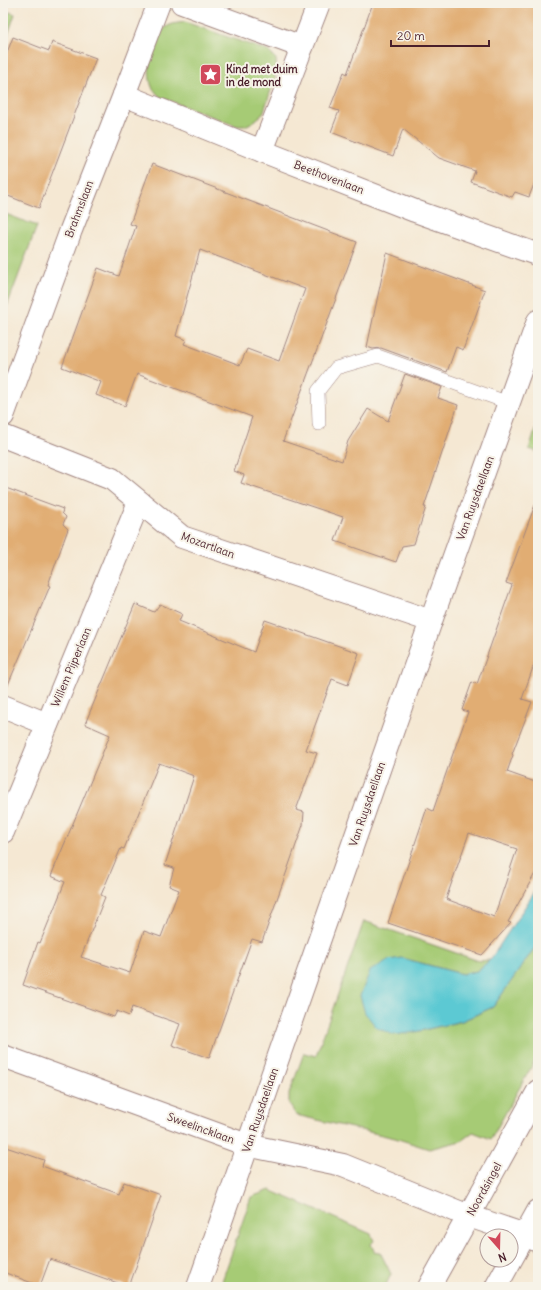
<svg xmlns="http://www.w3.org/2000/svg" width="541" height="1290" font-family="Delius,sans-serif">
<rect width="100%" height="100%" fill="#f7f3e8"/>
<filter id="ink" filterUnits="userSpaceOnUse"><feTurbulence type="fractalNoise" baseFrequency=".025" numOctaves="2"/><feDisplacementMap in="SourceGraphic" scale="8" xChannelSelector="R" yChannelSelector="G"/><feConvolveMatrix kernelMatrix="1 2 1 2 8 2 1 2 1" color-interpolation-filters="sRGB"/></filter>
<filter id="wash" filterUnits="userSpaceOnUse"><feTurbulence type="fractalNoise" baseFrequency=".012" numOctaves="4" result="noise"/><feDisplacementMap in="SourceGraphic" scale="16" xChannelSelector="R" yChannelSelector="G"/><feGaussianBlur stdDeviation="0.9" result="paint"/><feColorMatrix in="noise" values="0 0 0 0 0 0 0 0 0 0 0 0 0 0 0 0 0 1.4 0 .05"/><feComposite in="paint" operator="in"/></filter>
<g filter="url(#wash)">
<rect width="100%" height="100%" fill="#f5e8d3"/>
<g fill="#a6cb75" stroke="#787550">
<polygon points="3,10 15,14 5,43 3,42"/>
<path d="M185 22 268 51 276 59 277 72 263 114 253 122 245 126H237L160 97C157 94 154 90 152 87 145 70 151 33 170 25 174 23 180 23 185 22Z"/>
<polygon points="3,213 37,226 3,317"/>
<polygon points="538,421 538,452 529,449"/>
<polygon points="364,921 479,961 490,960 477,971 462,974 402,958 415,1032 462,1021 493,1007 538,943 538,1055 491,1139 473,1132 461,1141 429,1149 395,1138 296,1115 289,1104 289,1094 304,1053 316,1056"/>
<polygon points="270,1190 371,1234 374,1241 371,1244 375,1253 380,1252 391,1274 385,1287 220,1287 251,1197"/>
</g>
<polygon fill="#5cc9d3" stroke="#53747f" points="538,887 538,943 493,1007 462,1021 415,1032 394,1035 377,1028 365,1013 360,996 370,971 388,960 402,958 462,974 477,971 490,960"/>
<g id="blocks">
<g fill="#e1ad73" fill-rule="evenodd">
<polygon points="373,3 538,3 538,174 529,197 515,192 512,197 471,182 475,171 439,158 403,129 393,156 331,132 339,111 330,108 344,72 347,74"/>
<polygon points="13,37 49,51 52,42 96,58 39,208 3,194 3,63"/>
<path d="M152 164 357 242 283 441 342 461 348 441 368 409 388 421 405 374 442 387 438 398 458 405 424 507H426L414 544 402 546 396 562 335 541 343 517 241 483 244 475 234 471 252 417 137 374 125 406 96 395 101 382 62 367 98 268 119 276 136 226 130 224ZM200 250 305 289 279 361 247 349 240 365 184 344 186 340 176 336Z"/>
<polygon points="387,253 485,290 463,350 456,347 447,372 381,348 373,349 367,347"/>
<polygon points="3,487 63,509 62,513 66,517 63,524 68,529 48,585 50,586 4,694 3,694"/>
<path d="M535 505H538V653L522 699 532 702 512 754 513 755 507 772 538 783V796L536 801H538V868L508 922 511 923 482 955 388 923 427 808 433 811 450 762 468 712 462 710 472 682 477 684 512 585 506 583ZM469 833 517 849 494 917 446 899Z"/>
<path d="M135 604 154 612 160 604 182 614 179 621 254 652 265 620 359 653 348 685 332 679 306 750 317 753 296 810 304 812 303 825 262 942 252 939 209 1058 172 1045 180 1024 132 1007 129 1016 117 1011 114 1017 23 985 38 942 40 943 65 882 51 876 110 735 85 724ZM159 763 194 776 165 865 174 868 169 886 179 890 161 937 144 931 130 973 81 957 105 897 101 895 121 848 124 849Z"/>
<polygon points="3,1146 44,1160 42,1166 119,1194 124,1182 161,1195 129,1287 50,1259 40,1286 3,1272"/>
</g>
</g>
</g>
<g filter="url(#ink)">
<use href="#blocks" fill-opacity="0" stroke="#a0847f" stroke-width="1"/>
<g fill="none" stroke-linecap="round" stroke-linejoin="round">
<defs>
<polyline id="lane" points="319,424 318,391 336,368 378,356 509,403"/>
<g id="street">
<polyline points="182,3 302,47"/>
<polyline points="124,95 262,151 415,211 536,254"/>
<polyline points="262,151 319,3"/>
<polyline points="3,416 71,230 124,95 159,3"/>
<polyline points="3,436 112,479 182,537 431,621"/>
<polyline points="3,706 47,724"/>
<polyline points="3,832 139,502"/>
<polyline points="3,1056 247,1145 343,1165 469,1216"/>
<polyline points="525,1235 538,1241"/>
<polyline points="198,1287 431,621 538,321"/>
</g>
<g id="secondary">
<polyline points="469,1216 525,1235"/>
<polyline points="429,1287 538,1091"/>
<polyline points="496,1287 538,1211"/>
</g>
</defs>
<use href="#lane" stroke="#a0847f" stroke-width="14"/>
<use href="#street" stroke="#a0847f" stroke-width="24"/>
<use href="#secondary" stroke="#a0847f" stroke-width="24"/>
<use href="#lane" stroke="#fff" stroke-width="13"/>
<use href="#street" stroke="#fff" stroke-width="22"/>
<use href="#secondary" stroke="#fff" stroke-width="22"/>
</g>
</g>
<defs>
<symbol id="sight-square" viewBox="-11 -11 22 22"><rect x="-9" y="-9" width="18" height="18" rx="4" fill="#d1495b" stroke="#f7f3e8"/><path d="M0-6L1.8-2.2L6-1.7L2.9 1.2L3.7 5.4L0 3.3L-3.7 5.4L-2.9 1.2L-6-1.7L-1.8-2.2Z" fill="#fff"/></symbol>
</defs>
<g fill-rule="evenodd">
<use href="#sight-square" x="198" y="62" width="25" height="25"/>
</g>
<g text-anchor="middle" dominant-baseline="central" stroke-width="4" stroke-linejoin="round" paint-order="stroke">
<g font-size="11" font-weight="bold" fill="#4a1f2b" stroke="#f7f3e8" text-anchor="start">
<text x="226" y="69">Kind met duim<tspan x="226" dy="13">in de mond</tspan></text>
</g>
<g font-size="11" fill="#4a1f2b" stroke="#f7f3e8">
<text transform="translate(329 177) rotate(21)">Beethovenlaan</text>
<text transform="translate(79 209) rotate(-69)">Brahmslaan</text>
<text transform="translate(475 498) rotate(-70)">Van Ruysdaellaan</text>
<text transform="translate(208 545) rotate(20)">Mozartlaan</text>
<text transform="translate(71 667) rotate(-67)">Willem Pijperlaan</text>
<text transform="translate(367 804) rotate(-71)">Van Ruysdaellaan</text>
<text transform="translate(260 1110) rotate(-71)">Van Ruysdaellaan</text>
<text transform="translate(201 1128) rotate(20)">Sweelincklaan</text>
<text transform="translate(484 1189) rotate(-61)">Noordsingel</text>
</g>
</g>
<rect width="541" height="1290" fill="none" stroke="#f7f3e8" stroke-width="16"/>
<g transform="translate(499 1248) rotate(160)"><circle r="19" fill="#f7f3e8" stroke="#b29e9c"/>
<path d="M0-3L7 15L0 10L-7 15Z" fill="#d1495b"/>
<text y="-6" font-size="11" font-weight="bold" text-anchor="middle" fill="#4a1f2b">N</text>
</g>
<path d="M391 40v6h98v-6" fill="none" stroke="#4a1f2b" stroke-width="2"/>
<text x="397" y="40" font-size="12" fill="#4a1f2b" stroke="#f7f3e8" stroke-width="3" paint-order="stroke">20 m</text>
</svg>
